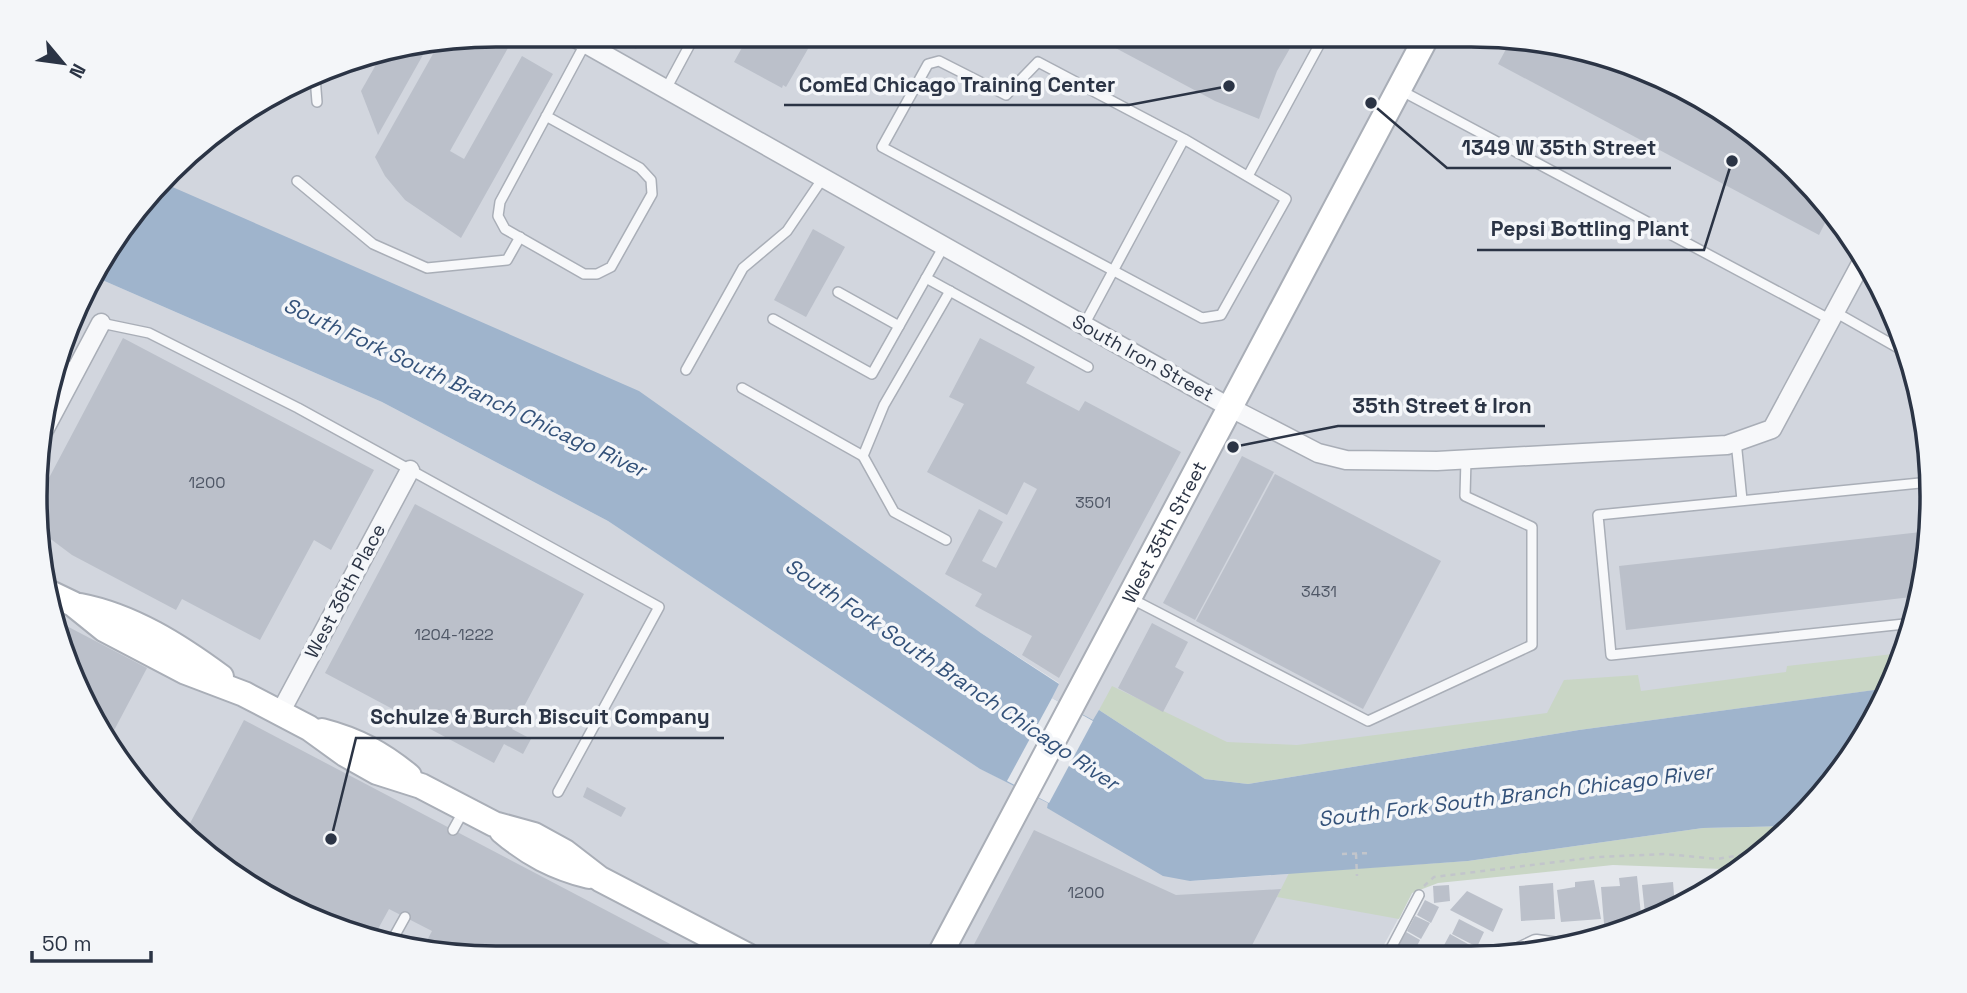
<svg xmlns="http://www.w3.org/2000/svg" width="1967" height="993" font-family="'Space Grotesk',sans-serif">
<rect width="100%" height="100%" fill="#e4e7ec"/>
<g fill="#d2d6de">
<polygon points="497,35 1500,36 1590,51 1674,82 1751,130 1817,192 1870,265 1907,348 1928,436 1931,526 1916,616 1889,688 1205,779 1100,710 1093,721 1052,698 1059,683 981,633 161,182 215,131 348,60"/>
<polygon points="93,276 382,402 608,521 980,769 1049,803 1047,808 1191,881 1428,864 1379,954 467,957 377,942 293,911 170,823 82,700 39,556 44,406"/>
</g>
<g fill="#c9d6c5">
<polygon points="1902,653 1889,688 1579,730 1248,784 1205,779 1099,710 1112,686 1227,742 1297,745 1547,713 1564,680 1638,675 1641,691 1786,672 1787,666"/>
<polygon points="1791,826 1751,863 1724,878 1723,869 1613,865 1438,883 1412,893 1399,919 1277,897 1289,873 1468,861 1703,828"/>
</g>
<polygon fill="#9fb4cc" points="161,182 639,391 981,633 1059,684 1052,698 1093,720 1099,710 1205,779 1248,784 1579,730 1889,688 1885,700 1818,800 1791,826 1703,828 1468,861 1190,881 1163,876 1047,808 1048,803 980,769 608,521 382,402 93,276 97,265 150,192"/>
<polygon fill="#e4e7ec" points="1052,698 1093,721 1049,803 1007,781"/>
<g fill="#bbc0ca">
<polygon points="611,35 638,35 643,37 636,49"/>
<polygon points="749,35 816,35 786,87 783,85 782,88 734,62"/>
<polygon points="1093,36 1297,36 1277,71 1259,119 1215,101"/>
<polygon points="487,37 508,48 450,151 464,159 522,56 553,74 461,238 405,200 385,176 375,157 438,45"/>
<polygon points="1512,38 1590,51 1674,82 1751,130 1817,192 1831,211 1819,235 1498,64"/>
<polygon points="428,46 378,135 361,91 382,54"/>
<polygon points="813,229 845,247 806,317 774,300"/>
<polygon points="123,338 374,470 331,550 314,540 260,640 182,599 176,610 72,555 40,531 41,493"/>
<polygon points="980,338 1035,367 1026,383 1079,411 1085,401 1181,452 1059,678 1022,655 1032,636 975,606 982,594 945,574 979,509 1003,522 982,561 996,568 1037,489 1024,482 1007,515 927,472 964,404 949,397"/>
<polygon points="1242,456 1274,472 1195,620 1163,603"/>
<polygon points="1275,474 1441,561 1363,709 1196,621"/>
<polygon points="415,504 584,594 512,729 531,739 523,754 504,744 494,763 325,673"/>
<polygon points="1930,531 1920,596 1626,630 1619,566"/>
<polygon points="59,622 147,668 110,738 82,700"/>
<polygon points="1152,623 1188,642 1175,667 1184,672 1163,712 1118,688"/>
<polygon points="244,720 693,956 467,957 422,950 432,931 389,909 372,940 293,911 185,833"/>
<polygon points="587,787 626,808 621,817 583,797"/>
<polygon points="1034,830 1176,895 1281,889 1247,955 968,956"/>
<polygon points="1637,876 1642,924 1625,928 1624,922 1604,924 1601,887 1620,886 1619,878"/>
<polygon points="1594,880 1601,919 1561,922 1557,890 1575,887 1575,882"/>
<polygon points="1673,882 1675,907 1646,923 1642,885"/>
<polygon points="1553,883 1555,919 1521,921 1519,886"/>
<polygon points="1449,885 1450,901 1434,903 1433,886"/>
<polygon points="1467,891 1503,909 1493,932 1450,910"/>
<polygon points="1425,900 1439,907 1431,923 1417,915"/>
<polygon points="1415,916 1430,923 1421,939 1407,931"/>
<polygon points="1459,919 1484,932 1477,947 1452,934"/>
<polygon points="1406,932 1420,940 1413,954 1394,954"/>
<polygon points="1450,934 1475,948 1471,954 1452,954 1442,949"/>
</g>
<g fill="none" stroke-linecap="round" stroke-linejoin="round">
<defs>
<g id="lane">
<polyline points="315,77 317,102"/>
<polyline points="666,89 695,35"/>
<polyline points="1400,90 1831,320"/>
<polyline points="546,116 640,168 651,180 652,194 611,267 597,274 584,274 505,229 498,216 500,202 585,44"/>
<polyline points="1248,176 1324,36"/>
<polyline points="297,181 373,244 427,268 507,260 520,237"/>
<polyline points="926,278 1088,367"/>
<polyline points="838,292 899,326"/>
<polyline points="1835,312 1909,354"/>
<polyline points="773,319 872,374 944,246"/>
<polyline points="101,323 149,333 298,408 659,607 558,792"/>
<path d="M1084 325C1117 263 1151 201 1184 139L1038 62 1006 95 939 61 928 64 882 147 1202 318 1221 315 1286 199 1184 139"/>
<polyline points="60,362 76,371"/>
<polyline points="686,370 743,268 787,231 823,178"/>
<polyline points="742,388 863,456"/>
<polyline points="1736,441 1742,500"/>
<polyline points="946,540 894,512 863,456 884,405 950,291"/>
<polyline points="1130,598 1368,721 1532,645 1532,527 1465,496 1466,459"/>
<polyline points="1914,623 1611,655 1598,515 1930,482"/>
<polyline points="453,830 464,810"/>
<polyline points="390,944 405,917"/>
<polyline points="1388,954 1419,895"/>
</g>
<g id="street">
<polyline points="570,35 1229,407 1318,453 1346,460 1437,461 1727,445 1772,429 1864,258"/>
<polyline points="43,432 101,323"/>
<polyline points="280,713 410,470"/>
<polyline points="1515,954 1536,944 1558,947"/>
</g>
<g id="secondary">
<polyline points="50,593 73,604 104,629 186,672 244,694 309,728 345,754 377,772 421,786 494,824 534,835 565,852 600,879 748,956"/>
<path d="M80 606C132 616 179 646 221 677"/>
<path d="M322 731C357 740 382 754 409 776"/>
<path d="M502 831C529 854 554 867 589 876"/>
<path id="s1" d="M939 956 1427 36"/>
</g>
</defs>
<use href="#lane" stroke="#a9aeb7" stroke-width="12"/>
<use href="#street" stroke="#a9aeb7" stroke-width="21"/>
<use href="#secondary" stroke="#a9aeb7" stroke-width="28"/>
<g stroke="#c2c5cb" stroke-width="2.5" stroke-dasharray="5 5" stroke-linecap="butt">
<polyline points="1342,854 1371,853"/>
<polyline points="1356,854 1357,876"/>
<polyline points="1424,886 1434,877 1597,857 1665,854 1717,859 1764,851"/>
</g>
<use href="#lane" stroke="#f7f8fa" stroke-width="9"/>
<use href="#street" stroke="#f7f8fa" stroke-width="18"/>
<use href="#secondary" stroke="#fff" stroke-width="24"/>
</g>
<g text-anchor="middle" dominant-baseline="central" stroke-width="7" stroke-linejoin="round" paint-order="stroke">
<g font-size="16" fill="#4f5766">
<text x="207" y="482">1200</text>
<text x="1093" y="502">3501</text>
<text x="1319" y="591">3431</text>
<text x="454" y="634">1204-1222</text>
<text x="1086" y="892">1200</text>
</g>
<g font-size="19" fill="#2b3445" stroke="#f4f6f9">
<text transform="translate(1143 358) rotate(29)">South Iron Street</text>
<text stroke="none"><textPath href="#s1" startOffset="480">West 35th Street</textPath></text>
<text transform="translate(345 591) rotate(-62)">West 36th Place</text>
</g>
<g font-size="21" font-style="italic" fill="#34527a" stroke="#f4f6f9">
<text transform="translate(465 387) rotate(25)">South Fork South Branch Chicago River</text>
<text transform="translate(952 674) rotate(34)">South Fork South Branch Chicago River</text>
<text transform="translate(1515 795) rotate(-7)">South Fork South Branch Chicago River</text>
</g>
</g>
<path d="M0 0H1967V993H0ZM496 47H1471A449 449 0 0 1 1920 496V497A449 449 0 0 1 1471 946H496A449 449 0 0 1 47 497V496A449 449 0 0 1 496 47Z" fill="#f4f6f9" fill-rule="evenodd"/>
<path fill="none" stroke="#2b3445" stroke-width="3.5" d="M496 47H1471A449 449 0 0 1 1920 496V497A449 449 0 0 1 1471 946H496A449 449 0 0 1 47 497V496A449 449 0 0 1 496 47Z"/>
<path fill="none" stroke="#2b3445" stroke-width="2.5" d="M1229 86L1129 105H784M1371 103L1447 168H1671M1732 161L1704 250H1477M1233 447L1338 426H1545M331 839L356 738H724"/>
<g fill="#2b3445" stroke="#f4f6f9" stroke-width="2.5">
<circle cx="1229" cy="86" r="7"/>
<circle cx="1371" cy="103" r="7"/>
<circle cx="1732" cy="161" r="7"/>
<circle cx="1233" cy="447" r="7"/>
<circle cx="331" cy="839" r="7"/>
</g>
<g font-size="21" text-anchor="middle" font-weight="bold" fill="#2b3445" stroke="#f4f6f9" stroke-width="7" stroke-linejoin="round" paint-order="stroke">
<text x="957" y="92">ComEd Chicago Training Center</text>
<text x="1559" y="155">1349 W 35th Street</text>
<text x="1590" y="236">Pepsi Bottling Plant</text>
<text x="1442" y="413">35th Street &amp; Iron</text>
<text x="540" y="724">Schulze &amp; Burch Biscuit Company</text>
</g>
<g transform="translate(63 63) rotate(119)" stroke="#f4f6f9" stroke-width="5" paint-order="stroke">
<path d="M0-5L12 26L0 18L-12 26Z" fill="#2b3445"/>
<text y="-10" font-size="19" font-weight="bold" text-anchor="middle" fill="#2b3445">N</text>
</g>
<path d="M32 951v10h119v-10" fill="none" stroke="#2b3445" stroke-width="3.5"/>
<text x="42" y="951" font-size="21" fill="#2b3445" stroke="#f4f6f9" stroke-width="5" paint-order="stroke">50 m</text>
</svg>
